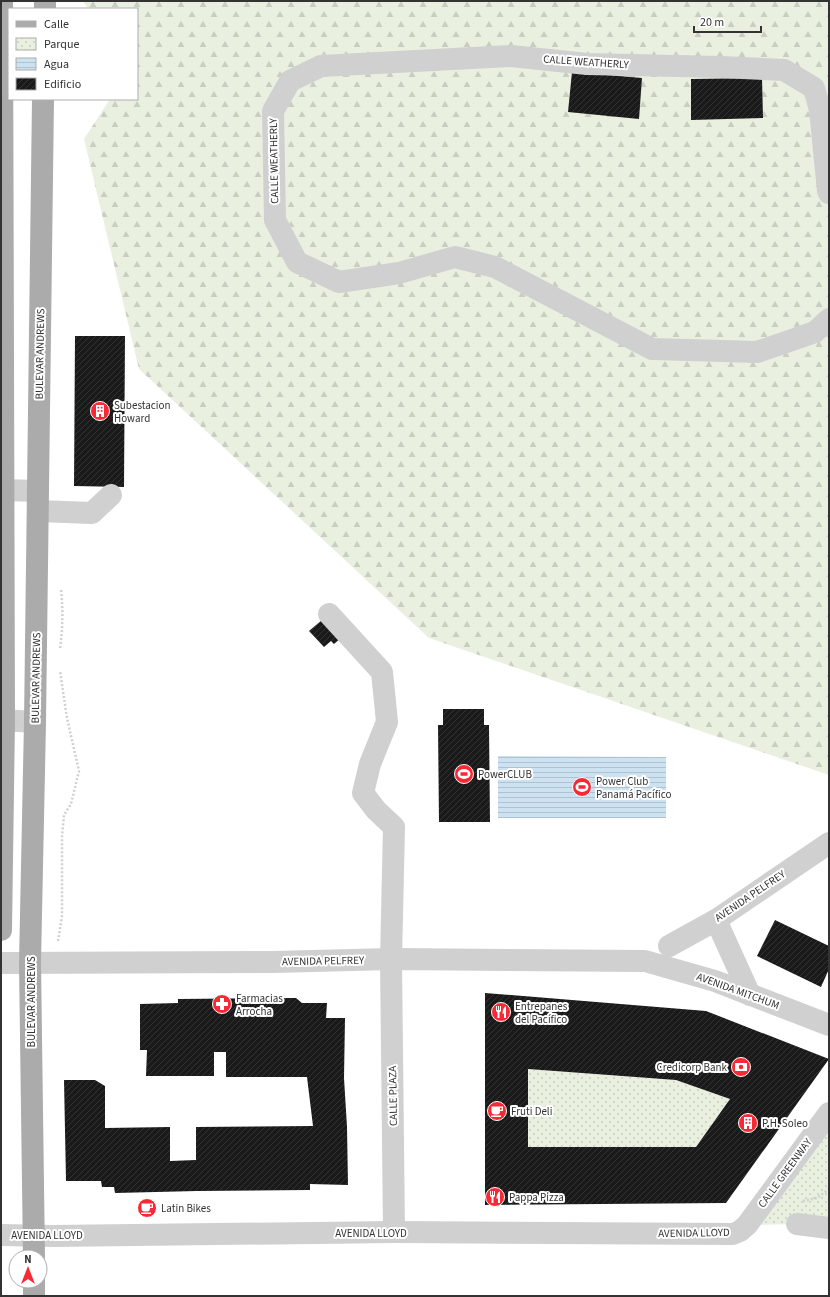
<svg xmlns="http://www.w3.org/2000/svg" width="830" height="1297" font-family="'Source Sans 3',sans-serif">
<defs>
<pattern id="forest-firs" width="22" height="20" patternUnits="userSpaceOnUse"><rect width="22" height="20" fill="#e9f0e0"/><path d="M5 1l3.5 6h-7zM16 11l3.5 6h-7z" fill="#c8cec1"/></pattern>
<pattern id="park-dots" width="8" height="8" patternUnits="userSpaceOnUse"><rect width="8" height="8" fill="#e9f0e0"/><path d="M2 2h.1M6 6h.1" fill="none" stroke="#c8cec1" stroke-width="1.8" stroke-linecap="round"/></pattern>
<pattern id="water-rules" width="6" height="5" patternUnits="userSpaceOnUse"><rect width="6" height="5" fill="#cce2f1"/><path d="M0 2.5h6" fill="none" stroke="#b0c2cf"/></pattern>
<pattern id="building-hatch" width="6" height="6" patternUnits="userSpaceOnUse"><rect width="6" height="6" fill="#1a1a1a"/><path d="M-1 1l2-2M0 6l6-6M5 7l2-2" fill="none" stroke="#333"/></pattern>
</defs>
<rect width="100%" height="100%" fill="#fff"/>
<polygon fill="url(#forest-firs)" points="83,1 829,1 829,775 429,638 139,369 84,139 110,99 137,99 137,9 88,9"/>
<g fill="url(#park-dots)">
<polygon points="528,1069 676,1080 730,1099 696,1147 528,1147"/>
<polygon points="829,1113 829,1228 797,1224 747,1225"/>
</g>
<polygon fill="url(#water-rules)" points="498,756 666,757 666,818 498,818"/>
<g fill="url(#building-hatch)" fill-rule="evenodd">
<polygon points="572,72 642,78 639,119 568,112"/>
<polygon points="762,78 763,118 691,120 691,79"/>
<polygon points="75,336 125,336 124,487 74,486"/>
<polygon points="322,620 340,639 334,644 331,641 324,647 309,631"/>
<polygon points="443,709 484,709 484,725 489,725 490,822 439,822 438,725 443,725"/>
<polygon points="775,920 829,946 829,969 821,987 757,956"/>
<path d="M485 993 706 1011 829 1059 726 1203 485 1205ZM528 1069 676 1080 730 1099 696 1147H528Z"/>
<polygon points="296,998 302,1003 327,1003 326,1018 345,1018 344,1078 347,1127 348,1185 310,1184 310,1190 197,1191 115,1193 114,1187 102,1187 101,1181 66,1181 64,1080 95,1080 105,1086 105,1128 170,1127 170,1161 196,1160 196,1127 313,1126 307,1077 226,1077 226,1052 214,1052 214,1076 146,1076 147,1050 140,1050 140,1004 178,1003 178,999"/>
</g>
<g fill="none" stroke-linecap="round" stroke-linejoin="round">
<g stroke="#d0d0d0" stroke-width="2.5" stroke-dasharray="2 2" stroke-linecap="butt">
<path d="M60 648C63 628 63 609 61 589"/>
<polyline points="58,941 62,916 62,836 64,815 71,804 79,771 67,718 60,671"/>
<polyline points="803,1201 817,1198 829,1189"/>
</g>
<g stroke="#d0d0d0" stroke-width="22">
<polyline points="829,193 828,191 820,110 814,88 784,70 721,67 587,64 511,56 321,66 290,81 273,111 275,220 297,262 339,282 399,273 455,257 495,267 652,349 757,352 815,332 829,319"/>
<polyline points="1,490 38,491"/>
<polyline points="38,511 92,513 111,495"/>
<polyline points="329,614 382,672 387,722 370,764 363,793 376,810 394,827 391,959 394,1232"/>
<polyline points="1,720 35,722"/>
<polyline points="716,920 750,995"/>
<polyline points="669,946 716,920 829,843"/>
<polyline points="1,963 274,962 391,959 645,961 715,981 829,1025"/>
<polyline points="797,1224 829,1228"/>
<polyline points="1,1235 53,1236 394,1232 733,1234 740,1231 747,1225 829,1113"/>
</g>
<g stroke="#ababab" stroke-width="22">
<polyline points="45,9 45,1"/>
<polyline points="1,930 4,720 2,1"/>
<polyline points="34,1257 30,963 35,722 43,99"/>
<polyline points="34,1281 34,1296"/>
</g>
</g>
<defs>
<symbol id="building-disc" viewBox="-11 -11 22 22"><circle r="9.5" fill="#f62935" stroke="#fff"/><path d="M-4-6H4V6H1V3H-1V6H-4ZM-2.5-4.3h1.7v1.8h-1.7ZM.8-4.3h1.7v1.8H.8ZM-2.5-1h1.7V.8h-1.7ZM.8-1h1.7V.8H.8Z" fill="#fff"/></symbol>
<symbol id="stadium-disc" viewBox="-11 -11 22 22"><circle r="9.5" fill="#f62935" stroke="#fff"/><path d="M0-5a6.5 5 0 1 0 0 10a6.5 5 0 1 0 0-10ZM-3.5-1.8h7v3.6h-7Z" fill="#fff"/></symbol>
<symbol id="pharmacy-disc" viewBox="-11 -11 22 22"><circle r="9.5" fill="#f62935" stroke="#fff"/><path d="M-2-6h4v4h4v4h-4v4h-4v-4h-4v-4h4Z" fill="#fff"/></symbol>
<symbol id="restaurant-disc" viewBox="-11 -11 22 22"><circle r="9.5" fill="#f62935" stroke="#fff"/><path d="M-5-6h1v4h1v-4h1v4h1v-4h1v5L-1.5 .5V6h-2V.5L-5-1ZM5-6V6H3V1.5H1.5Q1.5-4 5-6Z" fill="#fff"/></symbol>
<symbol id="bank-disc" viewBox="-11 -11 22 22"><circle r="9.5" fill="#f62935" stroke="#fff"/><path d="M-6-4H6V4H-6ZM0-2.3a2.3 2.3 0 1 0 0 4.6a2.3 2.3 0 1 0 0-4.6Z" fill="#fff"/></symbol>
<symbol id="cafe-disc" viewBox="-11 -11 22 22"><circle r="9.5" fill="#f62935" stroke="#fff"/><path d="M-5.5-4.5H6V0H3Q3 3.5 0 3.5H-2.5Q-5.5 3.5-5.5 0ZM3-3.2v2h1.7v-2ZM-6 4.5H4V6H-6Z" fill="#fff"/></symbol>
</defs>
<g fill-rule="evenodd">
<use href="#building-disc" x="89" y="400" width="22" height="22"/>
<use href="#stadium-disc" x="453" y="763" width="22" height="22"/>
<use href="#stadium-disc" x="571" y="776" width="22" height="22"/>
<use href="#pharmacy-disc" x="211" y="993" width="22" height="22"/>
<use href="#restaurant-disc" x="490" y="1001" width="22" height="22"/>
<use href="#bank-disc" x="730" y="1056" width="22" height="22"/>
<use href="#cafe-disc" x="486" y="1100" width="22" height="22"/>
<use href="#building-disc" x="737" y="1112" width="22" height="22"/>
<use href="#restaurant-disc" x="484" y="1186" width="22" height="22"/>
<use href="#cafe-disc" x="136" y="1197" width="22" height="22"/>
</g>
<g text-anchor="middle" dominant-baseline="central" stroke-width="4" stroke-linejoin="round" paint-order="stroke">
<g font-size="11" fill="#333" stroke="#fff">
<text transform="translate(586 62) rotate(4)">CALLE WEATHERLY</text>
<text transform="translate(274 161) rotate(-91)">CALLE WEATHERLY</text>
<text transform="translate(40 354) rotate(-89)">BULEVAR ANDREWS</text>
<text transform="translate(36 678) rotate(-89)">BULEVAR ANDREWS</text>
<text transform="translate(750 896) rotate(-34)">AVENIDA PELFREY</text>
<text transform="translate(323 961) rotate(-1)">AVENIDA PELFREY</text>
<text transform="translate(738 991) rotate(20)">AVENIDA MITCHUM</text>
<text transform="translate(31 1002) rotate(-90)">BULEVAR ANDREWS</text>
<text transform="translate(393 1096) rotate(-91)">CALLE PLAZA</text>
<text transform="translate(785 1173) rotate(-54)">CALLE GREENWAY</text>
<text x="371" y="1233">AVENIDA LLOYD</text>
<text transform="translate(694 1233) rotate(-1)">AVENIDA LLOYD</text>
<text x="47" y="1235">AVENIDA LLOYD</text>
</g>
<g font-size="11" fill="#333" stroke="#fff" text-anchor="start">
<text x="114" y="405">Subestacion<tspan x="114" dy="13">Howard</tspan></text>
<text x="478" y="774">PowerCLUB</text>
<text x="596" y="781">Power Club<tspan x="596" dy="13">Panamá Pacífico</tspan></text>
<text x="236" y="998">Farmacias<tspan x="236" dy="13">Arrocha</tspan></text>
<text x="515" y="1006">Entrepanes<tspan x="515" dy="13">del Pacífico</tspan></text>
<text x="727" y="1067" text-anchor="end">Credicorp Bank</text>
<text x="511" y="1111">Fruti Deli</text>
<text x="762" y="1123">P.H. Soleo</text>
<text x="509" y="1197">Pappa Pizza</text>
<text x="161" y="1208">Latin Bikes</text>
</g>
</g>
<rect width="830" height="1297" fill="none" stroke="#333333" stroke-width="4"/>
<rect x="8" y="8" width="130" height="92" fill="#ffffff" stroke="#adadad"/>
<rect x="16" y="21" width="20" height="6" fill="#ababab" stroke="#adadad"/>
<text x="44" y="28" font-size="12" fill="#333333">Calle</text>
<rect x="16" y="38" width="20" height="12" fill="url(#park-dots)" stroke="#adadad"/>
<text x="44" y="48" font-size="12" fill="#333333">Parque</text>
<rect x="16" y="58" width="20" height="12" fill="url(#water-rules)" stroke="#adadad"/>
<text x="44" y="68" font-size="12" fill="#333333">Agua</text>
<rect x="16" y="78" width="20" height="12" fill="url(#building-hatch)" stroke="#adadad"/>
<text x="44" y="88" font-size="12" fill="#333333">Edificio</text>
<g transform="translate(28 1269)"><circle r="19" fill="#ffffff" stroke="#adadad"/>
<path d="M0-3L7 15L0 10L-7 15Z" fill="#f62935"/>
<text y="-6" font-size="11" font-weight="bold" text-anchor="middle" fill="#333333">N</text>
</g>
<path d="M694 26v6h67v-6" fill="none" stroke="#333333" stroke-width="2"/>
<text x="700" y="26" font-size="12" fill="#333333" stroke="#ffffff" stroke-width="3" paint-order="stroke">20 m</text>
</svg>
